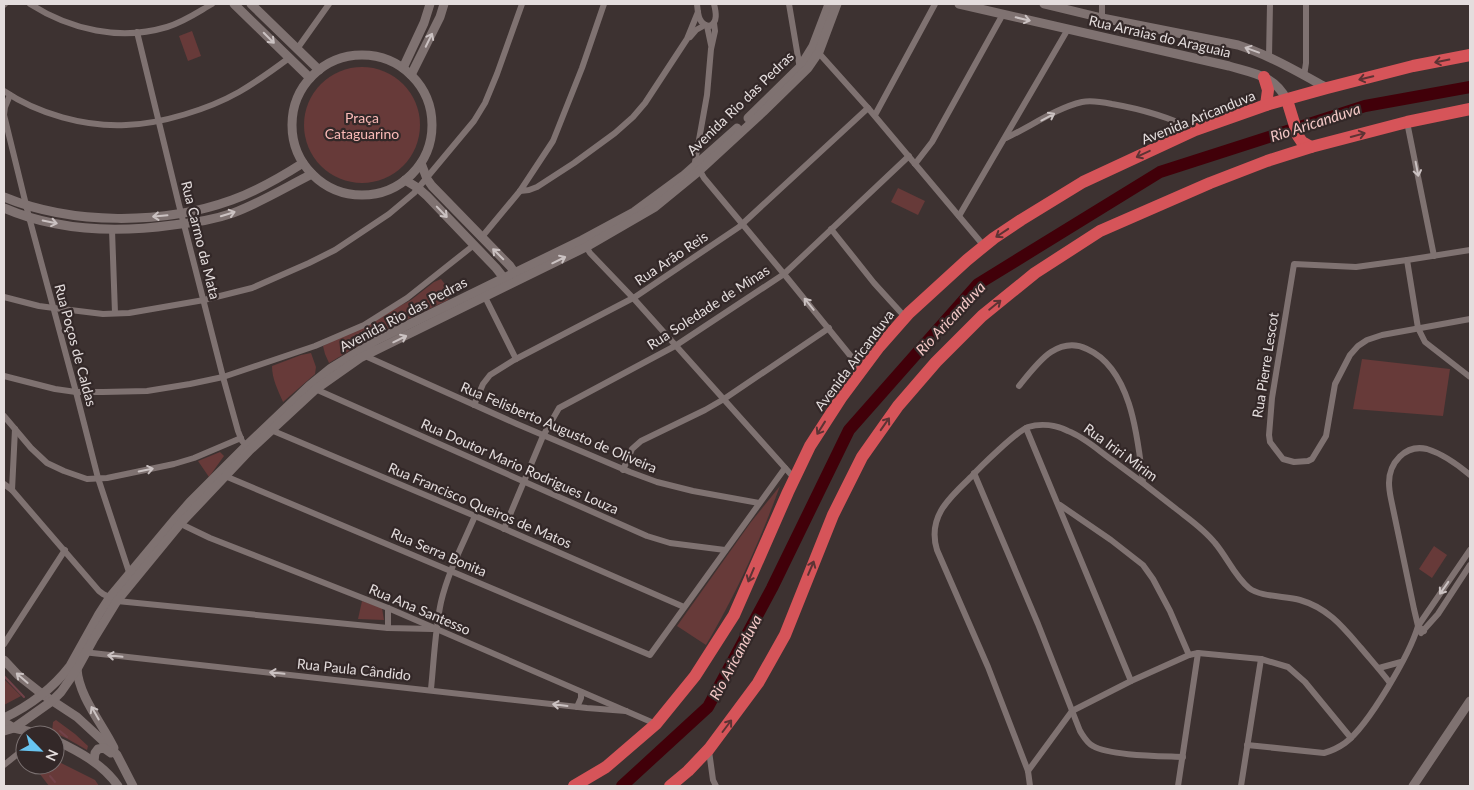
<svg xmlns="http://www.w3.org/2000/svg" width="1474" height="790" font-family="Lato,sans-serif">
<rect width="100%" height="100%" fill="#3d3231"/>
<g fill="#673a39">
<polygon points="192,31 201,56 188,61 179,36"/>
<circle cx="362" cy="125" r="58"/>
<polygon points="898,188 925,201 918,215 891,202"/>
<polygon points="441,279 447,287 451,296 448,300 383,331 329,363 325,354 323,346 411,300 434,282"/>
<path d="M311 353 316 367 315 374 283 402C278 390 272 379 272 366L301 355Z"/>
<polygon points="1362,359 1450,369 1443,416 1353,409"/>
<polygon points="220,452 224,456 209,477 198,461"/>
<path d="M780 486C760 541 736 594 706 645L677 626 751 522Z"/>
<polygon points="1434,546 1447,555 1432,578 1419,569"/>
<polygon points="362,601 382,608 384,620 358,619"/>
<polygon points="4,679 21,696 4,705"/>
<polygon points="56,720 75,734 88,746 87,750 66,738 52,732 53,722"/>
<polygon points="55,760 95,780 99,786 49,786 33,765 55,765"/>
</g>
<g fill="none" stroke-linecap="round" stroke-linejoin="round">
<g stroke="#724249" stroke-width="2">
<polyline points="4,676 24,697"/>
<polyline points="60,731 67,737"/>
<polyline points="50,776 55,782"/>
</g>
<polyline stroke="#410009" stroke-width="12" points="622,786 708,707 772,588 849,430 978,284 1160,172 1365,106 1470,87"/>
<g stroke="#7f7271" stroke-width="6">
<path d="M30 4C71 30 120 41 167 27 184 22 198 12 212 4"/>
<path d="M697 4C698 13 698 25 710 26 718 22 716 12 714 4"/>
<polyline points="789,4 800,69"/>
<polyline points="1102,4 1102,18"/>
<polyline points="4,5 5,4"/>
<polyline points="714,23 715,31 711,49 707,95 695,162 704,178 784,274 862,370"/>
<polyline points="707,26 711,45"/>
<polyline points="137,32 179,205 223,377 238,431 242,441 248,447"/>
<polyline points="690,37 696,30 705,25"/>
<polyline points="297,49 329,4"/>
<polyline points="817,51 868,108 984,246"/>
<polyline points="1269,57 1270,4"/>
<polyline points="1304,76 1306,63 1306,4"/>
<path d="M4 91C38 114 85 127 126 125 161 124 209 109 239 92 256 82 273 70 289 58"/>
<polyline points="4,115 29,217 76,392 98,478 129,572 132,575"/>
<polyline points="4,115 5,107 10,95"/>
<polyline points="875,115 935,4"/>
<polyline points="1407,122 1434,256"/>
<path d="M1006 138C1030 127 1056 108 1082 102 1092 100 1102 102 1112 104 1141 109 1169 117 1195 130"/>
<polyline points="915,164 932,142 1003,14"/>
<polyline points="520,191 529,190 537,187 574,163 615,133 633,117 645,103 687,39 698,12"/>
<polyline points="959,216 1068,29"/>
<polyline points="831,229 874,283 905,317"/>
<polyline points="112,230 115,313"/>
<polyline points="481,238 520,191 553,141 582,68 604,4"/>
<polyline points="584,243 590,253 635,300 795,479"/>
<polyline points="1470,250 1407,260 1356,267 1294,264 1272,398 1269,435 1270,442 1283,459 1294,462 1308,461 1312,459 1326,436 1335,384 1350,355 1358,346 1367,340 1382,335 1470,319"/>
<polyline points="1407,260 1418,328 1425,342 1470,377"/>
<polyline points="4,297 39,306 54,308 103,314 129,313 204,300 252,288 309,263 335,250 389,214 414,193 474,121 485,103 497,74 522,4"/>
<polyline points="485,297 516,359"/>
<polyline points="363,355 517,424 630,472 657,482 693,491 759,503"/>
<polyline points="4,376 55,389 76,392 103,392 147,391 190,384 223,377 315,346 364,325 407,298 474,245"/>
<path d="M1019 386C1027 376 1040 359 1051 352 1062 345 1075 343 1087 349 1132 369 1138 440 1143 482"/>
<polyline points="313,388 647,536 670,543 725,550"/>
<polyline points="474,405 483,384 490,375 514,360 635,297 739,227 868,108"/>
<polyline points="4,416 31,448 47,463 64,471 87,479 107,478 174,464 194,458 241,438"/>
<polyline points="269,428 271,430 475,516 684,607"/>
<polyline points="1026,428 1131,681"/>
<polyline points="623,470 632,449 641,441 705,410 724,399 829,328"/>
<path d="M974 473 1038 624 1080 731C1084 737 1087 743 1093 746 1110 756 1161 756 1183 757"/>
<polyline points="223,474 225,476 650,655 785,468"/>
<polyline points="4,484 12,490 99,591 103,594 117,601 388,628 433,629"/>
<polyline points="12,490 15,429"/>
<polyline points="1060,505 1111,540 1143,565 1153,579 1170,611 1189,655"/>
<polyline points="178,520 185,526 210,538 388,608 656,724"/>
<polyline points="504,529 543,436 559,408 675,346 784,274 909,156"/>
<polyline points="388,628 388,608"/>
<path d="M1424 631 1418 626 1414 609 1391 499C1390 494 1389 488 1389 483 1389 463 1405 444 1427 449 1443 454 1457 464 1470 475"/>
<polyline points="1421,633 1438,614 1470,565"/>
<polyline points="4,644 65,550"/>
<polyline points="83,652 587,708 626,711"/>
<polyline points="1379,668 1401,662"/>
<path d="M431 689C434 660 435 630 441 602 448 572 463 544 475 516"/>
<polyline points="577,707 581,698 581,692"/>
<path d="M1247 745 1324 753C1331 751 1338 748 1345 743 1368 726 1410 654 1418 626L1470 550"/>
<polyline points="709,751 713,780 716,786"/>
<polyline points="4,765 25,748"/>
<polyline points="1028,771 1072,711 1131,681 1189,655 1198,653 1261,659 1288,667 1305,682 1351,738"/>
<path d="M1030 786 1028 771 988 667 937 550C927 517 949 498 971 477 980 467 1017 431 1028 427 1041 423 1056 425 1068 431 1084 437 1098 450 1112 460 1134 476 1155 492 1175 508 1189 519 1204 529 1215 543 1227 557 1235 577 1249 588 1260 597 1286 596 1300 600 1328 608 1343 627 1361 648 1371 660 1381 671 1390 683"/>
<polyline points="1178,786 1198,653"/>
<polyline points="1241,786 1261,659"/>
</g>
<g stroke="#7f7271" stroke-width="9">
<polyline points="234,4 310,78"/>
<polyline points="251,4 319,70"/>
<path d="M959 4 1229 66C1253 73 1274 75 1287 100"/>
<path d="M1044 4 1102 18 1238 45C1269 55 1298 72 1327 88"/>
<circle cx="362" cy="125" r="70"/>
<polyline points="403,68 424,23 430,4"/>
<polyline points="411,75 440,17 444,4"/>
<polyline points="748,118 800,67 813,46 829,4"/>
<polyline points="421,163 427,179 432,186 510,266 517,276"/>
<polyline points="405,180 418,188 427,196 496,268 507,282"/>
<path d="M4 197C72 225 163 225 232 200 257 191 281 177 303 163"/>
<path d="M4 208C57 231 116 233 173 225 193 223 213 220 233 213 260 203 286 187 312 174"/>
<polyline points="4,660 18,675 42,694 77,717 102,740 117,755 133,786"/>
<path d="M77 669C79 697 102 723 114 748"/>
<path d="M4 718C29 706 53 688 70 666L99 614 110 597 176 518 190 502 246 446 309 386 331 368 377 340 582 240 634 212 683 176 737 128"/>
<polyline points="4,722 14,728 44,735"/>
<polyline points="4,731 14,728 52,701 61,692 77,669 93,640 117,601 181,523 250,450 316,389 360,358 586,247 655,207 699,171 763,112 808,68 819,52 837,4"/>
<path d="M55 740C78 751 103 764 118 786"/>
<polyline points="94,761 95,753 98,749 104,748 111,753"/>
<polyline points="1413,786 1470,701"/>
</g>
<g stroke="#d65459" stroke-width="12">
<polyline points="1264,77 1268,90 1266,105"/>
<polyline points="1287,100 1298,136 1302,142 1311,147"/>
<polyline points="574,786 606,767 656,724 695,676 734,615 788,492 810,446 841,398 879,347 909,313 967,260 994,238 1021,220 1083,182 1195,130 1266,105 1327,88 1413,66 1470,55"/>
<polyline points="670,786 688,771 709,749 758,683 785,635 833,515 862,457 898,406 936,362 982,316 1035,273 1100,231 1210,183 1267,161 1311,147 1407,122 1470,109"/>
</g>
</g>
<defs><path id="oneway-shaft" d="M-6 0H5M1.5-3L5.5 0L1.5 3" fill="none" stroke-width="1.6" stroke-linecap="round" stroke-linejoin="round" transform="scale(1.25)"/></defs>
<g stroke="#cbc2c2">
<use href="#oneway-shaft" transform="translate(1023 19) rotate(13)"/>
<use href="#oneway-shaft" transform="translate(269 38) rotate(45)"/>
<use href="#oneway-shaft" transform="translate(429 40) rotate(-64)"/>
<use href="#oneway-shaft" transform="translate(1252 50) rotate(-160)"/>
<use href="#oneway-shaft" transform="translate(1048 117) rotate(-28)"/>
<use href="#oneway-shaft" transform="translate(1417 169) rotate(79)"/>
<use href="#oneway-shaft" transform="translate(442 212) rotate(46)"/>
<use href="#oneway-shaft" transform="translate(228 214) rotate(-17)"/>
<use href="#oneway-shaft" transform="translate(160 216) rotate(175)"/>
<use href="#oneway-shaft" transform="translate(50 222) rotate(12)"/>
<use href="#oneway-shaft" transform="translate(498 254) rotate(-135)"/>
<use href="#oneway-shaft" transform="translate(559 260) rotate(-26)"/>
<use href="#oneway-shaft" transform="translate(809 304) rotate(-129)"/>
<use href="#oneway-shaft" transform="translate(400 339) rotate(-26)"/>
<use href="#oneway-shaft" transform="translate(146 470) rotate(-11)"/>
<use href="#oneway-shaft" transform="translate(1444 588) rotate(125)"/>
<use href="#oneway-shaft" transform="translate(115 656) rotate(-174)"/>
<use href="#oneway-shaft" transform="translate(277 673) rotate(-174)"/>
<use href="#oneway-shaft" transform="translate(22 678) rotate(-139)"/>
<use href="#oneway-shaft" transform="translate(560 705) rotate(-173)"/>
<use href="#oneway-shaft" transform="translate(95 713) rotate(-120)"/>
</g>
<g stroke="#5c3334">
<use href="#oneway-shaft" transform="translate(1442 61) rotate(169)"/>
<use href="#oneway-shaft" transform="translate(1366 78) rotate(166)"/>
<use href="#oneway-shaft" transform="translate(1358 135) rotate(-15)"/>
<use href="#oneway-shaft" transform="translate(1143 154) rotate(155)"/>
<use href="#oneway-shaft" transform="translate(1002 233) rotate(146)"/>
<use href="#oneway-shaft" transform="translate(995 305) rotate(-39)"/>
<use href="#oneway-shaft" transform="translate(885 424) rotate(-55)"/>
<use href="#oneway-shaft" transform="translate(821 428) rotate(122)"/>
<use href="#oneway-shaft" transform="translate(811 568) rotate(-67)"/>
<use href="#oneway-shaft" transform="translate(751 575) rotate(113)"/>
<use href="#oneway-shaft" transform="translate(727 726) rotate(-53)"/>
</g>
<g text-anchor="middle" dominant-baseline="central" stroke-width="4.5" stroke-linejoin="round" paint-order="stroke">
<g font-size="14" fill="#e4dddd" stroke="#332828">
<text transform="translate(1160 36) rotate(13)">Rua Arraias do Araguaia</text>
<text transform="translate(740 103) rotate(-44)">Avenida Rio das Pedras</text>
<text transform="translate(1198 117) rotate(-22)">Avenida Aricanduva</text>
<text transform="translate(201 240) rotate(76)">Rua Carmo da Mata</text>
<text transform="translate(671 258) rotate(-34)">Rua Arão Reis</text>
<text transform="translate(708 307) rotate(-33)">Rua Soledade de Minas</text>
<text transform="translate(403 314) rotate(-28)">Avenida Rio das Pedras</text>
<text transform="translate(76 345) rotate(75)">Rua Poços de Caldas</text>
<text transform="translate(854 360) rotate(-53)">Avenida Aricanduva</text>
<text transform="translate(1265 365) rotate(-81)">Rua Pierre Lescot</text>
<text transform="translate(559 427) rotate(23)">Rua Felisberto Augusto de Oliveira</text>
<text transform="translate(1121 452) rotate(36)">Rua Iriri Mirim</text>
<text transform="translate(520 466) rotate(24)">Rua Doutor Mario Rodrigues Louza</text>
<text transform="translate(480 505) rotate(23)">Rua Francisco Queiros de Matos</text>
<text transform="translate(439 552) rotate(23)">Rua Serra Bonita</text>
<text transform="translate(420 609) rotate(23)">Rua Ana Santesso</text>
<text transform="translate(354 669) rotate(6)">Rua Paula Cândido</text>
</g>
<g font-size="14" fill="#fabab7" stroke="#332828">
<text x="362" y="117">Praça<tspan x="362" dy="16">Cataguarino</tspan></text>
</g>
<g font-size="15" font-style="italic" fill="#f3c8c6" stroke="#332828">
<text transform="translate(1315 122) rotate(-18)">Rio Aricanduva</text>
<text transform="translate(950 318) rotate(-47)">Rio Aricanduva</text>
<text transform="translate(735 657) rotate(-62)">Rio Aricanduva</text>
</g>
</g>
<rect width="1474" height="790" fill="none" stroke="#e4dddd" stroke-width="10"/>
<g transform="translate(40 750) rotate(114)"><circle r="24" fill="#332828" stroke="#7a7070"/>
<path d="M0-4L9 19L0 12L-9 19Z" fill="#68c4f0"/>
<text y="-8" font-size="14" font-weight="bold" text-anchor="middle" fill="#e4dddd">N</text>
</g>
</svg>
